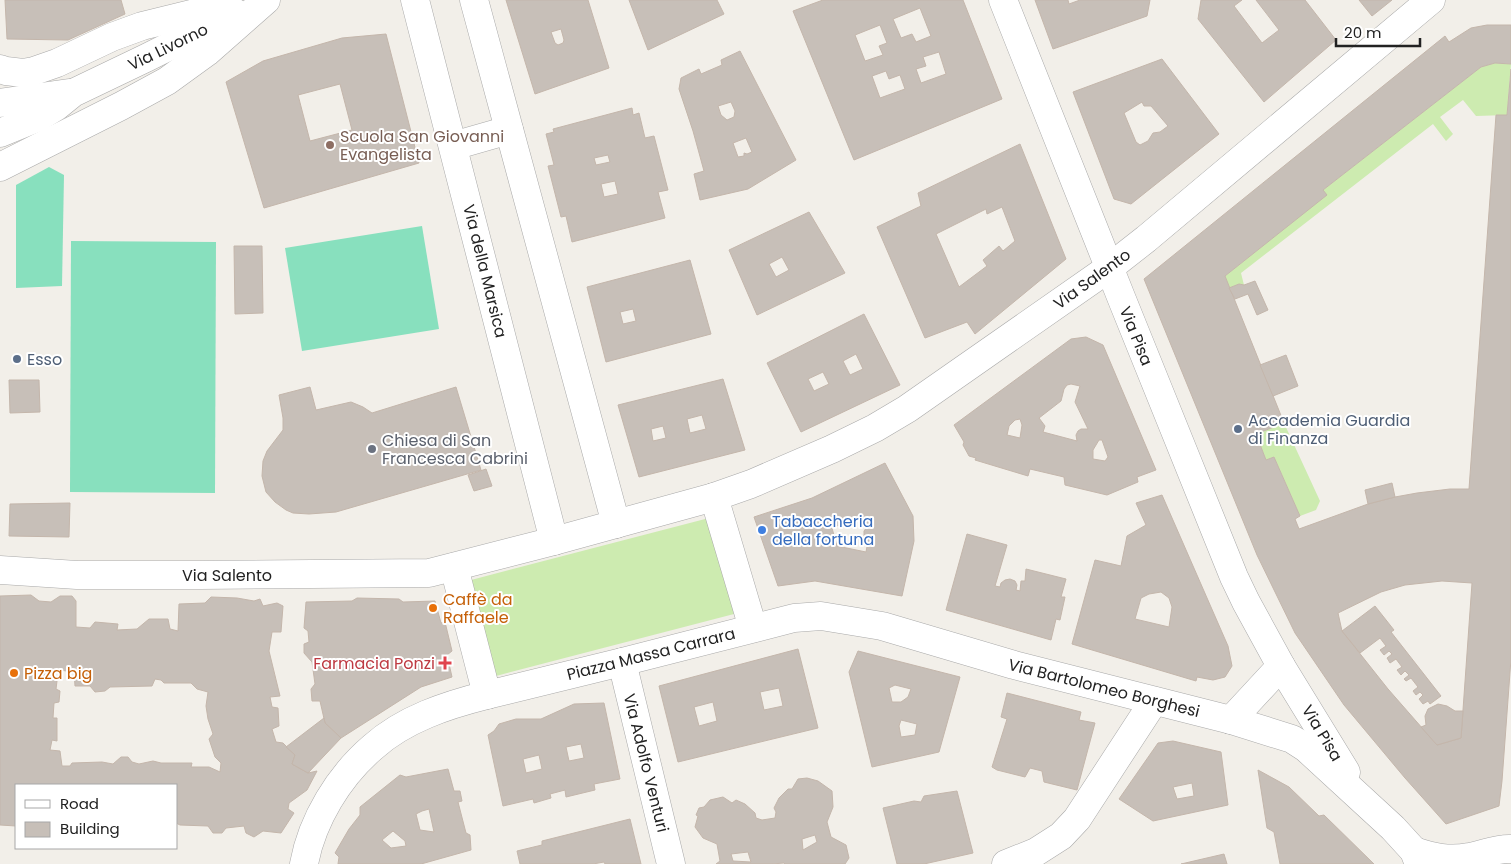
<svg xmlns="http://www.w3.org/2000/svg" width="1511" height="864" font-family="Poppins,sans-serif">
<rect width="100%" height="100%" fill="#f2efe9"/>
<g fill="#cdebb0">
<polygon points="1495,63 1511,64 1507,115 1476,116 1463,100 1440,117 1453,134 1446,141 1433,124 1241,273 1244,285 1239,284 1229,288 1225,276 1326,195 1323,190 1481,67"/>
<polygon points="1284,423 1320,501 1316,510 1300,516 1274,457 1266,460 1256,434"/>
<polygon points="709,518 734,614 496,676 471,580"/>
</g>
<g fill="#88e0be">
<polygon points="49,167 64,175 62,286 16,288 16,185"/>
<polygon points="422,226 439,329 302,351 285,248"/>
<polygon points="71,241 216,242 215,493 70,492"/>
</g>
<g fill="#c7bfb8" stroke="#c4b6ab" fill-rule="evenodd">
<polygon points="5,0 121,0 125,14 68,40 7,39"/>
<path d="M506 0H588L609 68 535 94ZM561 29 564 40 563 43 558 45 555 43 551 32Z"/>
<polygon points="629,0 717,0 724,14 648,50"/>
<path d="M823 0H963L1002 99 854 160 793 11ZM920 8 931 36 916 42 912 34 901 38 893 19ZM880 25 887 43 879 46 883 55 865 61 855 35ZM939 52 946 74 921 83 916 69 926 66 923 57ZM886 71 889 79 900 75 905 89 880 98 872 76Z"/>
<polygon points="1035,0 1068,0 1069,4 1080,0 1150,0 1147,16 1053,49"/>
<polygon points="1201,0 1242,0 1234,6 1262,43 1279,30 1256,0 1305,0 1336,40 1264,102 1198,19"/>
<polygon points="1359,0 1392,0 1372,16"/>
<path d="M1487 25H1511V64L1495 63 1481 67 1323 190 1327 195 1225 276 1284 423 1256 434 1266 460 1274 457 1300 516 1295 519 1299 529 1368 504 1395 497 1417 493 1450 489H1469L1496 115H1507L1511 69V659L1502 781 1499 806 1446 824 1405 778 1344 705 1295 633 1257 555 1144 279 1445 36 1449 42 1471 28ZM1442 581 1472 583 1461 738 1437 745 1388 689 1342 631 1338 613 1381 592 1405 585Z"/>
<path d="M386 34 419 163 264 208 226 82 263 61 342 38ZM340 84 352 130 310 141 298 95Z"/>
<path d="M740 51 796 160 748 189 700 200 694 174 704 171 693 131 679 89 681 78 699 69 701 74 722 65 721 60ZM731 102 735 111 734 117 727 120 721 115 718 106ZM746 138 752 152 747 154 744 153V156L738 157 733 143Z"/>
<path d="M1162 59 1219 134 1131 204 1114 199 1073 92ZM1142 102 1144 106H1151L1168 126 1160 132 1153 133 1148 141 1140 145 1136 142 1124 113Z"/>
<path d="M632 108 633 115 639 113 645 138 654 136 668 190 658 192 665 218 572 242 566 216 561 217 548 166 554 165 546 134 554 132 553 129ZM608 155 610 162 596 165 594 158ZM615 181 618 194 604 197 601 184Z"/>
<path d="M1020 144 1066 259 975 334 967 322 925 338 877 227 921 206 918 193ZM1002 207 1015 241 1003 251 999 246 983 260 987 266 959 287 936 234 986 209 987 214Z"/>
<path d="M809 212 845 273 757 315 729 250ZM782 257 789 270 776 277 769 264Z"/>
<polygon points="234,246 262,246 263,313 235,314"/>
<path d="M690 260 711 334 606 362 587 287ZM633 309 636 321 623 324 620 312Z"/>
<polygon points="1255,281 1268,310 1257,315 1248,294 1235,299 1229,288 1239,284 1244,285"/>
<path d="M864 314 900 385 801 432 767 363ZM856 354 863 369 850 375 843 361ZM823 372 829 384 814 391 808 379Z"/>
<path d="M1086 337 1103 345 1156 470 1137 477 1138 482 1107 495 1065 485 1064 477 1030 469 1028 476 975 460 976 458 969 456 963 445 964 442 954 425 1071 339ZM1071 384 1080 386 1075 402 1088 429H1081L1078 431 1076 435 1077 441 1043 432 1045 426 1039 418 1061 401 1064 389 1067 385ZM1020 419 1022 425 1020 438 1007 435 1009 426 1015 420ZM1099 440H1102L1108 457 1105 461 1093 459V450Z"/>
<polygon points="1286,355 1298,386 1273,396 1260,365"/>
<path d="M723 379 745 450 639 477 618 405ZM702 415 706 429 690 433 687 419ZM663 426 666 438 653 441 651 429Z"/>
<polygon points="9,380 39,380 40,412 10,413"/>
<polygon points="310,387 316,410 351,402 363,407 372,413 456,387 481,470 336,512 309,514 293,513 286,510 275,502 266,492 262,476 263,461 267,451 283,430 283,418 279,395"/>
<path d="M885 463 913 516 914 541 902 596 815 581 778 586 754 517 812 498ZM861 516 867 527 864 531V537L868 541 866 552 837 546 832 528Z"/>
<polygon points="486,469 492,486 474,491 468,475"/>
<polygon points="1392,483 1395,497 1368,504 1365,490"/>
<path d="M1162 495 1228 646 1232 666 1225 677 1213 680 1197 677 1196 681 1072 644 1095 560 1121 566 1127 536 1146 525 1136 503ZM1161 592 1169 598 1172 607 1169 627 1135 619 1141 598 1149 594Z"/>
<polygon points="70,503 69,537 9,536 10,504"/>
<polygon points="967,534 1007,545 995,586 1000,587 1001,583 1005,580 1010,579 1015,581 1017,585 1016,590 1020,591 1021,581 1025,581 1026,569 1066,579 1061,597 1065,597 1060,620 1056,619 1051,640 946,610"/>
<path d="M31 595 39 601 51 602 60 596H72L76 601V627L90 628 95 622 118 624 117 630 137 629 149 619H168L170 629 178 631 179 604 205 603 211 597 237 598 254 601 260 599 263 606 277 603 283 606 281 632H272L269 651 280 696 270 697 272 707 278 708 279 726 272 729 276 742 283 743 295 755 292 764 308 773 317 771 307 790 289 803 288 809 294 813 281 833 263 831 254 837 246 833 244 826 226 828 222 833H213L208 826 180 825 176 823V785H16V826L0 825V596ZM52 669 74 672 75 686H90L95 692 105 691 110 687 152 686 155 679 161 680 164 683H191L197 689 208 692 206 706 208 719 213 734 209 739 215 757 221 763 220 772 209 767H191L192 763H161L153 761 139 764 132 762 128 757H121L113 764 102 762 72 763 70 766H62L60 751 50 750 52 740 57 741V718H53L54 703 59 702 60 691 56 689 57 681 50 678Z"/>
<polygon points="357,598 399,599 403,602 435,601 441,623 445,622 452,651 447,655 452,677 421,687 341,738 325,723 320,701 312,701 311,689 315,684 312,662 304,653 304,644 309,642 308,631 304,628 306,602 352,601"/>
<polygon points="1375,606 1394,630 1391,632 1441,696 1430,704 1428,701 1423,704 1419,699 1423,695 1420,692 1416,695 1413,691 1418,687 1411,678 1406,681 1404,679 1409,675 1405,671 1401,675 1397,670 1402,667 1396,659 1390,663 1387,658 1392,654 1389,651 1384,655 1380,650 1386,646 1380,638 1360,653 1342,631"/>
<path d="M798 649 818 728 678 762 659 686ZM779 688 783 706 764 710 760 692ZM713 702 717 721 699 726 694 707Z"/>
<path d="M858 651 960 677 939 752 872 767 849 672ZM895 685 911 689 908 697 901 702H892L889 688ZM901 720 917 724 915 735 901 737 899 726Z"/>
<polygon points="1007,693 1081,712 1079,720 1095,723 1077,790 1044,782 1042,771 1030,768 1025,777 997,770 992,767 1007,719 1001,717"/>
<path d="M604 703 620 779 594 784 595 790 566 797 565 790 550 794 551 798 534 803 533 799 503 806 488 735 494 731 499 724 516 719H541L574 704ZM581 744 584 758 569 761 566 747ZM539 755 542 769 526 773 523 759Z"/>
<polygon points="1438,704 1447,706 1455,711 1463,711 1461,738 1437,745 1421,727 1426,725 1425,716 1428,709"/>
<polygon points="324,718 325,723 341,738 308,773 292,764 295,755 286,747"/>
<path d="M1173 741 1221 752 1228 805 1153 821 1119 799 1158 743ZM1192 783 1194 796 1177 799 1173 787Z"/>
<path d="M448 769 454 791H460L462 801 458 802 466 833 470 835 471 850 421 864H338L339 857 335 853 349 829 360 815V807L400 775 406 777ZM429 809 434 832 420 830 416 814 422 811ZM393 831 405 841 406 846 391 848 382 840Z"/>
<polygon points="1258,770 1289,787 1319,816 1324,815 1374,864 1280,864 1274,832 1267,828"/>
<path d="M807 778 818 781 832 791 833 807 827 822 831 837 846 845 849 858 845 864H785L784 863 772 864H716L720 861 717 844 703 838 695 827 698 816 696 815 699 808 704 807 710 800 723 797 732 803 736 800 745 804 755 813 756 818 762 820 775 818 776 812 774 808 779 798 788 789H792L798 779ZM815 835 817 842 803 850 802 839ZM748 852 751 862 733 861 731 854Z"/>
<polygon points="957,791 973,853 924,864 897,864 883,808 914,801 921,802 924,796"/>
<polygon points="630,819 641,864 605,864 604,862 593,864 520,864 517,851 542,845 542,841"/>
<polygon points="1224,854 1227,864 1181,864"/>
</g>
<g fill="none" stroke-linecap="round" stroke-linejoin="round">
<defs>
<g id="minor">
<polyline points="415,0 554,541"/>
<polyline points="474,0 616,524"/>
<polyline points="1003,0 1121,297 1234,577 1246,602 1281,666 1231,720"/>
<polyline points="0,69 6,71 23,73 34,71 57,63 112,37 142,26 228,5"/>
<polyline points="0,103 69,93"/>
<polyline points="0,133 39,117 57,106 73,93 146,58 236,13"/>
<polyline points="453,146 509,130"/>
<polyline points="0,167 121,106 167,81 207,52 266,0"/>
<polyline points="714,497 753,628"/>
<polyline points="454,567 487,695 622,662 794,618 821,616 882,626 1014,665 1231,720 1292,739 1306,748 1393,828 1414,851 1419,864"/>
<polyline points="0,570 77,575 199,575 429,573 554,541 714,497 751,484 832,449 875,428 907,409 1109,268 1146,239 1431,0"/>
<polyline points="622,662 671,864"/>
<polyline points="1281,666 1346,772"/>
<path d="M1414 851C1432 857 1449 861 1469 857 1483 855 1496 848 1511 849"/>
<path d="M304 864C312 820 339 776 373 747 404 719 447 705 487 695"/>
<polyline points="1006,864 1036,852 1061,836 1077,819 1154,701"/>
</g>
</defs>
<use href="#minor" stroke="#a9a9a9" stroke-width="29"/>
<use href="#minor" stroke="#fff" stroke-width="28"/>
</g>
<circle fill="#8d6e63" stroke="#fff" stroke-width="2" cx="330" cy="145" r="5"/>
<g fill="#5c6f8a" stroke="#fff" stroke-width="2">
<circle cx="17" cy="359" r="5"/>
<circle cx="1238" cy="429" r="5"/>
</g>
<circle fill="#6b7280" stroke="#fff" stroke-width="2" cx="372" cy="449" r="5"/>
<circle fill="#3f7fe0" stroke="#fff" stroke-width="2" cx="762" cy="530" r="5"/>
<g fill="#e8710a" stroke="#fff" stroke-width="2">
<circle cx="433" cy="608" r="5"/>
<circle cx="14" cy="673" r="5"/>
</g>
<path fill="#e0444e" stroke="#fff" stroke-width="2" d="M442.5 655.5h5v5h5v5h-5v5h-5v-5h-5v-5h5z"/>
<g text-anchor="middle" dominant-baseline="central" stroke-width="4" stroke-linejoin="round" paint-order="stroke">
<g font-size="16" fill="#222" stroke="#fff">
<text transform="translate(168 47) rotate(-26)">Via Livorno</text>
<text transform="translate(485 271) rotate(76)">Via della Marsica</text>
<text transform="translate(1092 279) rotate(-36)">Via Salento</text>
<text transform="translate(1136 336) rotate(68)">Via Pisa</text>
<text x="227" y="575">Via Salento</text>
<text transform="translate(651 654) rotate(-14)">Piazza Massa Carrara</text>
<text transform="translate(1104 688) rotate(14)">Via Bartolomeo Borghesi</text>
<text transform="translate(1322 733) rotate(59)">Via Pisa</text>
<text transform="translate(646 763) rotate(76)">Via Adolfo Venturi</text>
</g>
<g font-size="16" fill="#785e54" stroke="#fff" text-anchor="start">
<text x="340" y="136">Scuola San Giovanni<tspan x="340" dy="18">Evangelista</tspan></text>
</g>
<g font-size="16" fill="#4e5e75" stroke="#fff" text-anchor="start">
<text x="27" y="359">Esso</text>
<text x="1248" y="420">Accademia Guardia<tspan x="1248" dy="18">di Finanza</tspan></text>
</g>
<g font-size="16" fill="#5b616d" stroke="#fff" text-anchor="start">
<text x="382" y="440">Chiesa di San<tspan x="382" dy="18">Francesca Cabrini</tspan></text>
</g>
<g font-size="16" fill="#366cbe" stroke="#fff" text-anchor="start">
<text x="772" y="521">Tabaccheria<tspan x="772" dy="18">della fortuna</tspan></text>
</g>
<g font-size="16" fill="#c56008" stroke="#fff" text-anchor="start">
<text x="443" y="599">Caffè da<tspan x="443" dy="18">Raffaele</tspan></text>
<text x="24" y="673">Pizza big</text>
</g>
<g font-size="16" fill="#be3a42" stroke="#fff" text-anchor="end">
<text x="435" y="663">Farmacia Ponzi</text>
</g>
</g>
<rect x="15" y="784" width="162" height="65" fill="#ffffff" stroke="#a7a7a7"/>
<rect x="25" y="800" width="25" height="8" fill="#ffffff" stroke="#a7a7a7"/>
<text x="60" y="809" font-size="15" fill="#222222">Road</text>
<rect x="25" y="822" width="25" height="15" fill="#c7bfb8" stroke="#a7a7a7"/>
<text x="60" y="834" font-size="15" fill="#222222">Building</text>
<path d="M1336 38v8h84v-8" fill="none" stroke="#222222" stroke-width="2.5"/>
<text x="1344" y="38" font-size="15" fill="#222222" stroke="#ffffff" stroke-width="4" paint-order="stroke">20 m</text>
</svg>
